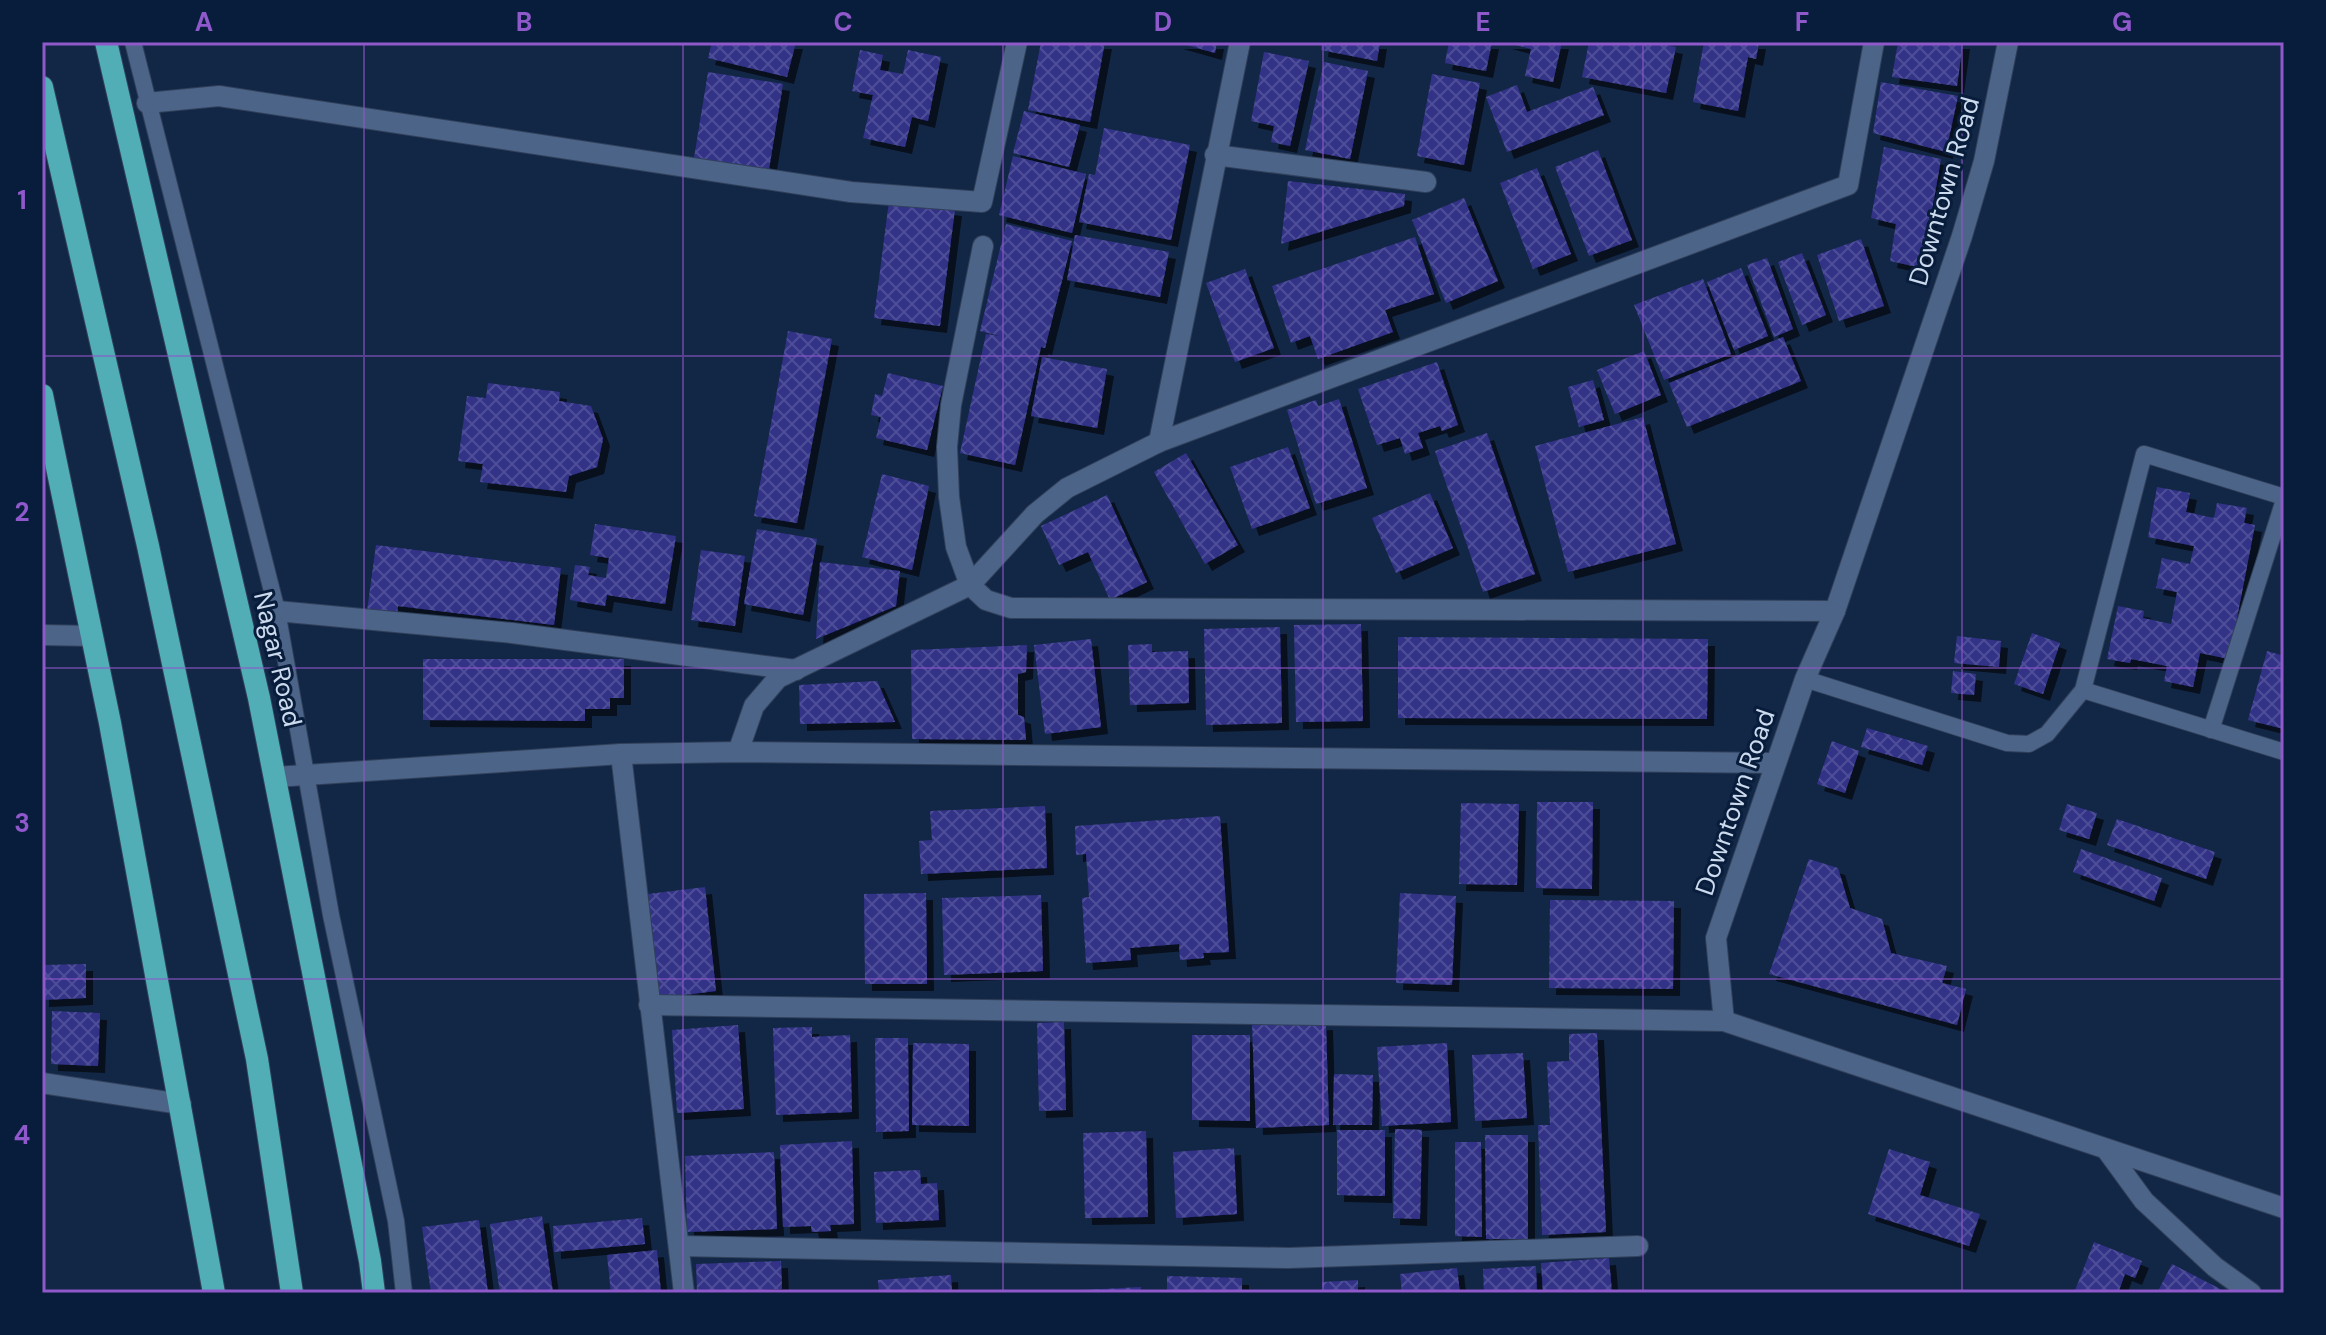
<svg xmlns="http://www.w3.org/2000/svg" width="2326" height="1335" font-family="'DM Sans',sans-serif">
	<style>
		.building { fill: url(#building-cross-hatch); filter: url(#shadow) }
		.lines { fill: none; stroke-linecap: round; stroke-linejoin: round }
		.service-casing { stroke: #31405a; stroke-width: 18 }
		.minor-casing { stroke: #31405a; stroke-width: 22 }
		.trunk-casing { stroke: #31405a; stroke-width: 24 }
		.service { stroke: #4c6488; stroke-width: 16 }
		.minor { stroke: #4c6488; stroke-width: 20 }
		.trunk { stroke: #51aeb7; stroke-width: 22 }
		.grid { fill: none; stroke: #8f58cb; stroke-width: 2; stroke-opacity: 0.55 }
		.labels { text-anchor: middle; stroke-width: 6; stroke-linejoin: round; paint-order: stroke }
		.street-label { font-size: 26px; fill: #ccdaee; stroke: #081d3b }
		.neatline { fill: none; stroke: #8f58cb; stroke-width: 3 }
		.grid-label { font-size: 26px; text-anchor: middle; font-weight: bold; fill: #8f58cb }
	</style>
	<defs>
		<pattern id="building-cross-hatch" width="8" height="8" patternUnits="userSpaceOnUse" patternTransform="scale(2)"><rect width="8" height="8" fill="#323187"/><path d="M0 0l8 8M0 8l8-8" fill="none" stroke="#4e4e98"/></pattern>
		<filter id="shadow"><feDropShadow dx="7" dy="7" stdDeviation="0" flood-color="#0009"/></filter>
	</defs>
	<rect width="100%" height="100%" fill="#122746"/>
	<g class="building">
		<path d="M712,42h84l-9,35 -79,-19z"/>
		<path d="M1041,42h64l-15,80 -62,-12z"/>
		<path d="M1176,42h41l-2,11z"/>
		<path d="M1322,42h58l-3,19 -56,-11z"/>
		<path d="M1449,42h43l-6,29 -41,-8z"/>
		<path d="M1505,42h57l-9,40 -28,-6 6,-27z"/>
		<path d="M1589,42h63l24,5 -10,46 -84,-16z"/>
		<path d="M1704,42h55l-3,17 -8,-2 -10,54 -45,-9z"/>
		<path d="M1898,42h65l-6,44 -65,-9z"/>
		<path d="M860,50l23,5 -3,15 23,4 5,-24 33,7 -13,64 -16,-4 -7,30 -42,-9 10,-43 -21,-4z"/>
		<path d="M1264,52l45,9 -19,85 -19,-4 3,-16 -23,-5z"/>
		<path d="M1324,62l44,9 -18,88 -45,-9z"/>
		<path d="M708,72l75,12 -14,85 -75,-11z"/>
		<path d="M1432,74l48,9 -16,82 -47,-9z"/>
		<path d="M1881,82l77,14 -12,56 -73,-19z"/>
		<path d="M1517,85l10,27 66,-25 11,28 -97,37 -21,-55z"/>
		<path d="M1024,111l56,14 -11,42 -56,-14z"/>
		<path d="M1104,128l86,17 -19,95 -92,-18 10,-48 6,1z"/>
		<path d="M1884,147l57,12 -19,109 -32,-7 6,-37 -25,-6z"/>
		<path d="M1598,150l34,90 -43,16 -34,-89z"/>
		<path d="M1013,156l73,18 -14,59 -73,-18z"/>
		<path d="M1537,168l34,86 -38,15 -33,-86z"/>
		<path d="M1288,181l117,13 -1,12 -123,38z"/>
		<path d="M1464,198l34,83 -52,22 -34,-83z"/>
		<path d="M889,201l66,8 -15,117 -66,-8z"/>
		<path d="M1006,224l66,17 -27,107 -4,-1 -26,118 -55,-12 26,-119 14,2 -20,-5z"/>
		<path d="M1075,235l94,17 -9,45 -93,-17z"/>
		<path d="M1415,237l19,57 -49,16 8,22 -75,27 -8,-23 -19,7 -19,-57z"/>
		<path d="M1861,239l23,67 -45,15 -22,-66z"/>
		<path d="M1802,253l24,62 -24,10 -24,-63z"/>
		<path d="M1767,258l26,71 -19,8 -27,-72z"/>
		<path d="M1741,268l27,68 -34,14 -27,-68z"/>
		<path d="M1245,269l29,79 -39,14 -29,-79z"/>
		<path d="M1703,279l28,75 -67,26 -30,-75z"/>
		<path d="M788,331l44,8 -35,184 -43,-7z"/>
		<path d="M1783,337l18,44 -114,46 -18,-44z"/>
		<path d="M1644,351l17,44 -46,19 -18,-44z"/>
		<path d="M1042,357l65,12 -10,59 -66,-12z"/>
		<path d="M1437,362l21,63 -16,6 -2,-5 -22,7 5,15 -18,6 -5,-16 -23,7 -19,-56z"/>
		<path d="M888,373l55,13 -16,64 -51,-12 5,-21 -10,-2 4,-21 7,2z"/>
		<path d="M1593,380l11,40 -25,7 -11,-40z"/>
		<path d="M488,383l72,9 -1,9 32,5 12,33 -6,28 -28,9 -3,16 -86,-10 3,-18 -25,-3 9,-65 19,2z"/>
		<path d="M1339,399l28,89 -51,16 -29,-94 29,-10 2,6z"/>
		<path d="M1643,417l33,127 -108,28 -33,-126z"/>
		<path d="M1487,433l48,141 -52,18 -48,-141z"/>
		<path d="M1288,447l22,61 -58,21 -22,-62z"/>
		<path d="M1186,453l52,92 -33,19 -51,-92z"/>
		<path d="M882,474l47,12 -17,84 -50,-13z"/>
		<path d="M2157,487l33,6 -4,19 28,6 3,-15 30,5 -3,15 11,2 -26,134 -29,-6 -7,34 -29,-6 3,-15 -36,-7 -1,4 -23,-4 11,-53 26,5 -1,7 28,6 6,-32 -21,-4 6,-30 28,6 4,-18 -46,-9z"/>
		<path d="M1430,493l23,55 -57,25 -24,-55z"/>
		<path d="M1107,495l40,87 -37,18 -22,-48 -29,13 -18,-39z"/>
		<path d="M595,524l81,12 -11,68 -58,-9 -2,11 -35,-6 5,-35 15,2 -2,8 18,3 3,-20 -19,-3z"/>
		<path d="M757,529l60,10 -14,76 -59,-11z"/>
		<path d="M376,545l185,23 -7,57 -156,-19 -1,9 -30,-4z"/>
		<path d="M701,550l44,6 -10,70 -44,-6z"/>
		<path d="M820,562l80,9 -4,35 -80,33z"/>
		<path d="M1361,624l2,97 -67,1 -2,-97z"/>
		<path d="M1280,627l2,96 -76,2 -2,-96z"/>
		<path d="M2032,633l28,10 -17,51 -29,-10z"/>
		<path d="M1957,636l44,5 -2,26 -45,-4z"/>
		<path d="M1398,637l310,2 -1,80 -309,-1z"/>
		<path d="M1091,639l10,88 -56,7 -11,-89z"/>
		<path d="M1152,644v8l36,-1 1,52 -59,2 -2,-60z"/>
		<path d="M1027,645l-1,27 -8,2v41l6,2 2,23 -114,-1 -1,-89z"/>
		<path d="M2267,651l17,5v73l-36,-9z"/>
		<path d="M423,659h201v39h-14v11h-25v12l-162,-1z"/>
		<path d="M1953,671l23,3 -2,21 -23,-2z"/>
		<path d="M877,681l18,41 -95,2 -1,-39z"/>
		<path d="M1867,728l61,18 -6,19 -61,-18z"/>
		<path d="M1832,741l27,10 -14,42 -28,-9z"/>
		<path d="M1537,802h56l-1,87 -56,-1z"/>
		<path d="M1461,803l58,1 -2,81 -58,-1z"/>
		<path d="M2067,804l30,9 -8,26 -30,-9z"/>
		<path d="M1045,806l2,62 -126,6 -2,-33 13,-1 -2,-29z"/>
		<path d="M1220,816l9,136 -26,1 1,5 -24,2 -1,-16 -49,4 1,12 -45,3 -4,-65 7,-1 -3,-43 -10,1 -1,-29z"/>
		<path d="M2117,819l98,33 -9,27 -99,-34z"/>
		<path d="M2081,849l81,29 -8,23 -81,-29z"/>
		<path d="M1809,859l29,9 12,40 32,11 9,34 56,13 -5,17 24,6 -9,36 -188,-51z"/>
		<path d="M705,887l11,104 -56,7 -12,-104z"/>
		<path d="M926,893l1,91h-62l-1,-90z"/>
		<path d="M1400,893l56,3 -4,89 -56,-2z"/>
		<path d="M1041,895l2,76 -99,4 -2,-77z"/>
		<path d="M1550,900l124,1 -1,88 -124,-1z"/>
		<path d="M86,964v34l-44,2v-35z"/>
		<path d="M52,1011l48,2 -2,53 -47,-2z"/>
		<path d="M1064,1022l2,88 -27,1 -2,-88z"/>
		<path d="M1326,1023l3,102 -73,3 -4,-103z"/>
		<path d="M738,1025l6,84 -67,4 -5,-83z"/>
		<path d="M812,1027v10l38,-2 2,77 -76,3 -3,-87z"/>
		<path d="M1597,1033l9,199 -64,3 -4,-110h12l-3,-63 22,-1v-27z"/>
		<path d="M1192,1035h58v86l-58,-1z"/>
		<path d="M875,1038h33l1,93 -33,1z"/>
		<path d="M913,1043l56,1v82l-57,-1z"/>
		<path d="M1447,1043l4,79 -69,4 -5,-79z"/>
		<path d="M1523,1053l4,65 -52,3 -3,-66z"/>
		<path d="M1334,1074l39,1 -1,50h-39z"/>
		<path d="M1395,1129l27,1 -2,89 -27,-1z"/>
		<path d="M1337,1130h48v66l-48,-1z"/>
		<path d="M1146,1131l2,86 -63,1 -2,-85z"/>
		<path d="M1485,1135h43v104h-42z"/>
		<path d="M852,1141l2,83 -24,1 1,6 -19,1 -1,-6 -28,1 -3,-82z"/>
		<path d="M1455,1142h26l1,95 -27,-1z"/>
		<path d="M1234,1148l3,66 -61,4 -3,-66z"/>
		<path d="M1889,1149l41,13 -10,33 60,19 -11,32 -101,-32z"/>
		<path d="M774,1152l3,77 -90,3 -2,-76z"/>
		<path d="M920,1170l1,14 16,-1 2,37 -63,3 -2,-51z"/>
		<path d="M542,1216l11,77h-53l-10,-69z"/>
		<path d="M642,1218l3,26 -91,8 -1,-26z"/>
		<path d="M479,1220l9,73h-57l-9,-66z"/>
		<path d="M2094,1242l48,19 -7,17 -10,-4 -7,19h-44z"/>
		<path d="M657,1250l4,43h-50l-4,-38z"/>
		<path d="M1609,1258l3,35h-69l-2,-30z"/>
		<path d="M781,1261l1,28 -85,3 -1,-28z"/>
		<path d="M2172,1264l56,29h-71z"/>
		<path d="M1536,1266l1,27h-53l-1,-24z"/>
		<path d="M1457,1268l3,25h-58l-2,-19z"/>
		<path d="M951,1275l1,18h-73l-1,-13z"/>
		<path d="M1167,1276l75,2v15h-75z"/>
		<path d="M1358,1280v13h-35l-1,-11z"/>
		<path d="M1141,1287l-1,6h-77v-2z"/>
	</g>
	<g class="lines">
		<g class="service-casing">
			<g id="service">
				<path d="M133,42l144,569 54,304 65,306 8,72"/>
				<path d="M1805,679l202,64 22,1 18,-10 36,-44 61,-236 140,43"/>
				<path d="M2083,690l201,62"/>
				<path d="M2211,730l73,-230"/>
			</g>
		</g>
		<g class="minor-casing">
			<g id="minor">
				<path d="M147,103l72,-7 632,96 131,10 35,-160"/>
				<path d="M1215,155l211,27"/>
				<path d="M983,246l-32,159 -4,42 2,50 7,50 14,38 16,15 25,8 824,3"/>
				<path d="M1159,442l81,-400"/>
				<path d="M277,611l235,22 284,37"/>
				<path d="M42,635l50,1"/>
				<path d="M738,752l16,-46 24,-28 192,-93 65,-71 32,-26 92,-46 689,-257 26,-143"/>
				<path d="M621,754l63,539"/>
				<path d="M275,777l346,-23 117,-2 1036,11"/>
				<path d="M649,1005l1075,16 560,187"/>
				<path d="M1724,1021l-8,-83 89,-259 30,-68 127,-375 22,-75 24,-119"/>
				<path d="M42,1083l139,21"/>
				<path d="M2106,1149l38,52 71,66 36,26"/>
				<path d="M679,1246l610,12 349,-12"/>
			</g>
		</g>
		<g class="trunk-casing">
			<g id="trunk">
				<path d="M106,42l153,656 111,563 4,32"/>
				<path d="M42,87l106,459 109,513 35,234"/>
				<path d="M42,395l68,328 104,570"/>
			</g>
		</g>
		<use href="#service" class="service"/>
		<use href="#minor" class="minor"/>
		<use href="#trunk" class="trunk"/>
	</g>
	<path class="grid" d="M364,42v1251M683,42v1251M1003,42v1251M1323,42v1251M1643,42v1251M1962,42v1251M42,356h2242M42,668h2242M42,979h2242"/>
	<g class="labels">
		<g class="street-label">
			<text transform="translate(1944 191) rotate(-74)" y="9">Downtown Road</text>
			<text transform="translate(278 659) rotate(77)" y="9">Nagar Road</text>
			<text transform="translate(1735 802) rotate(-71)" y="9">Downtown Road</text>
		</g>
	</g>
	<rect width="2326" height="1335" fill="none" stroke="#081d3b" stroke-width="88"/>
	<rect x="44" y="44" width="2238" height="1247" class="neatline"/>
	<g class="grid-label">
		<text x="204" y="31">A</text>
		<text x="524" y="31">B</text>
		<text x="843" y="31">C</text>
		<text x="1163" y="31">D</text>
		<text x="1483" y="31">E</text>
		<text x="1802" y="31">F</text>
		<text x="2122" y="31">G</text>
		<text x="22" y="209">1</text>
		<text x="22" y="521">2</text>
		<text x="22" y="832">3</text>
		<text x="22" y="1144">4</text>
	</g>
</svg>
